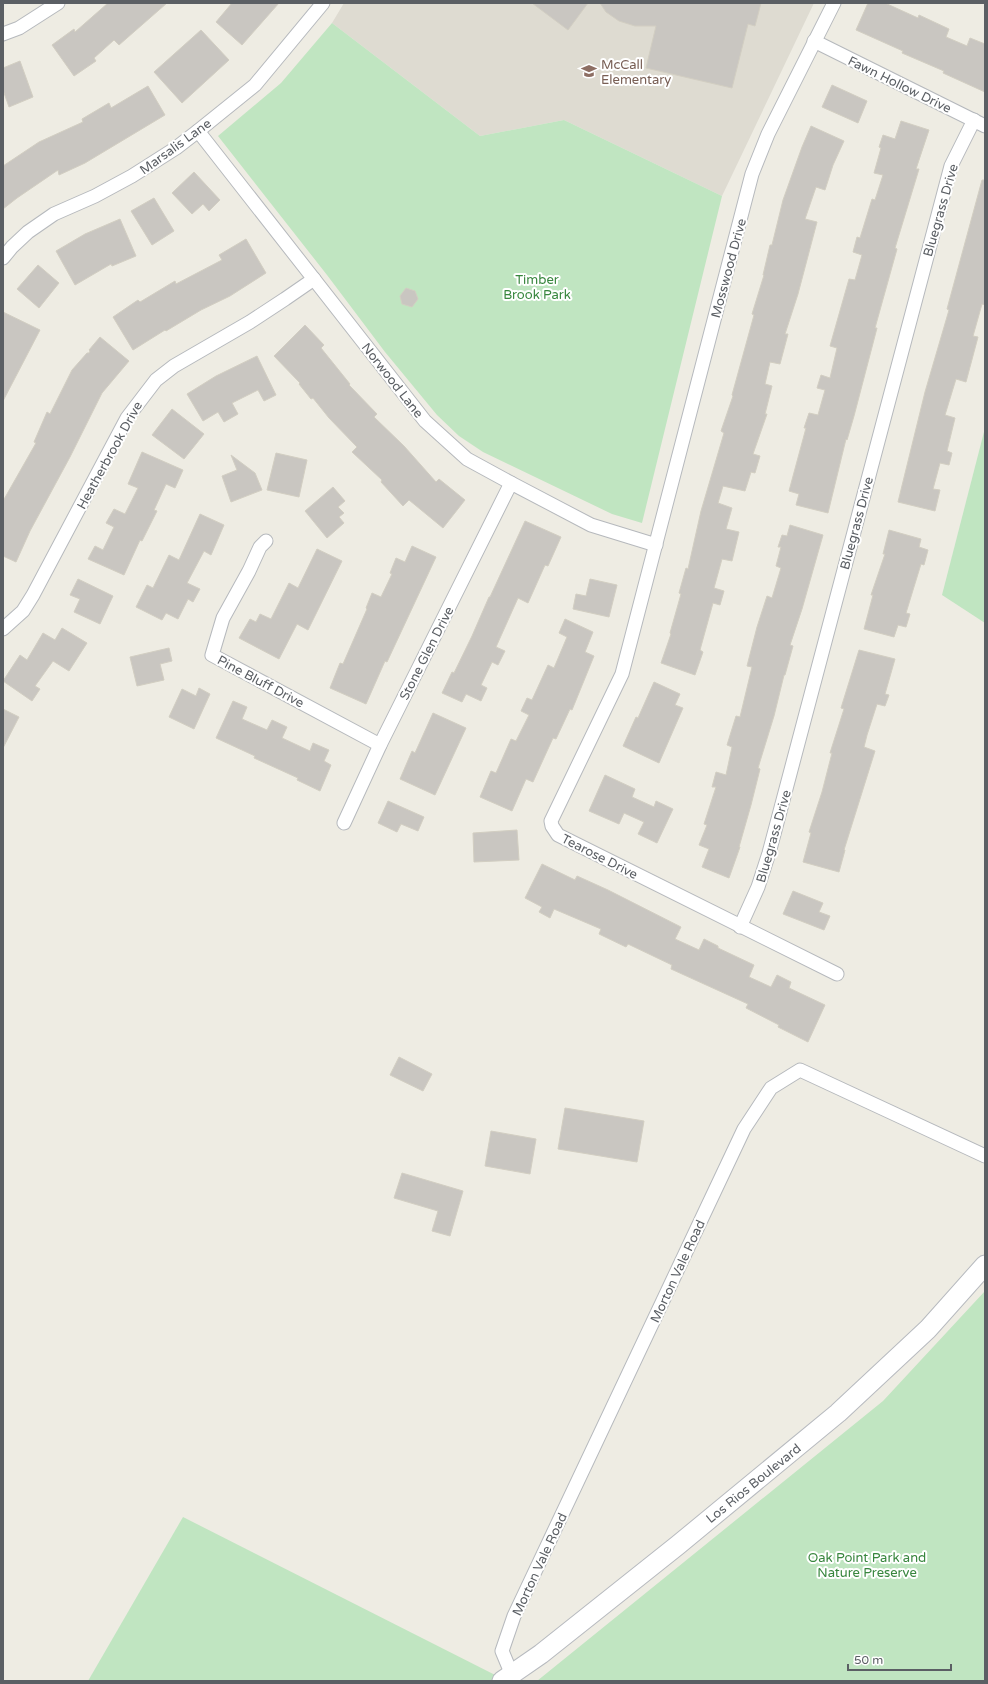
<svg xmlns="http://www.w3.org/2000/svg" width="988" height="1684" font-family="'Varela Round',sans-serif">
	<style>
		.education { fill: #dedbd1 }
		.green { fill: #c0e5c1 }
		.building { fill: #c9c6c1; stroke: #d2cec2 }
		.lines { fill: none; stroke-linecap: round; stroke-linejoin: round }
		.street-casing { stroke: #b6b9bd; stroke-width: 15 }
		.secondary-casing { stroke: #b7babf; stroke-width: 21 }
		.street { stroke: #fff; stroke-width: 13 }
		.secondary { stroke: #fff; stroke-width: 19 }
		.labels { text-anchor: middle; stroke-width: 4; stroke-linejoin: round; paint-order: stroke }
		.education-label { font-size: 13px; fill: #785e54; stroke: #fff; text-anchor: start }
		.street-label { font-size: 13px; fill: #5b5f64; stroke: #fff }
		.park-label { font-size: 13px; fill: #38863e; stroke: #fff }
	</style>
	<rect width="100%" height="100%" fill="#eeece3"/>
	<path class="education" d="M344,3h470l-92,193 -158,-76 -84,16 -148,-113z"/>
	<g class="green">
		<path d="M332,23l148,113 84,-16 158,76 -80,327 -30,-9 -129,-62 -24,-16 -22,-21 -52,-63 -58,-77 -109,-139 63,-53z"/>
		<path d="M985,428v195l-43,-28z"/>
		<path d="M985,1291v390h-448l346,-280z"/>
		<path d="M183,1517l324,164h-419z"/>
	</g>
	<g class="building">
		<path d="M108,3h59l-48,42 -5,-5 -20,18 2,3 -22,15 -22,-31 22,-16 1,3z"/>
		<path d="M232,3h47l-37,42 -26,-23z"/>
		<path d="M532,3h56l-20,27z"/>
		<path d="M600,3h161l-6,23 -7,-2 -16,64 -86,-20 10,-42h-21l-16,-5 -13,-9z"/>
		<path d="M868,3h17l33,15 1,-3 30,14 -3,8 21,9 3,-8 15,6v48l-42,-19 1,-2 -42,-18 1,-2 -47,-21z"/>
		<path d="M201,30l28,30 -47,43 -28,-31z"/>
		<path d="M20,61l13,36 -24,10 -6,-17v-22z"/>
		<path d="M832,85l35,16 -9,22 -36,-16z"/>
		<path d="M148,86l17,29 -80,48 -26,12 -1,-5 -41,28 -14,11v-43l36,-24 44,-20 -1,-3 27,-16 2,5z"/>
		<path d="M901,121l28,9 -13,39h3l-24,79 2,1 -22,79h2l-23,88 -7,24 -1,-1 -18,74 -32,-8 3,-11 -10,-3 17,-63h-2l5,-15 9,2 7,-25 -8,-2 4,-13 9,3 7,-30 -7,-2 19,-67 6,1 7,-25 -9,-3 4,-15 3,1 12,-39 3,1 8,-25 -9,-2 7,-25 -2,-1 4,-12 12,4z"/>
		<path d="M811,126l33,15 -11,24 -8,25 -9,-3 -11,32 12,3 -19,72 -13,40h3l-8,30 -10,-2 -5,22 7,2 -7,28h2l-14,40 7,2 -5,17 -4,-1 -6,19 -22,-5 -5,17 14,5 -6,21 13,3 -7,29 -10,-2 -8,29 10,3 -4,14 -7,-2 -13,47 3,2 -8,23 -34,-12 10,-29 -1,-1 11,-39 -2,-1 7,-25 2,1 13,-58 23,-78 -3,-2 12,-35 -1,-1 22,-80 -2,-1 12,-39h-1l7,-30h2l11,-45 19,-53z"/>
		<path d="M194,172l26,28 -11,11 -6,-7 -11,10 -20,-21z"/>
		<path d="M982,180h3v125l-3,-1 -9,32 5,1 -12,45 -10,-3 -11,36 10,3 -8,33 5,2 -3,12 -9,-2 -7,26 7,1 -5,21 -37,-9 27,-110 24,-82 -2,-1z"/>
		<path d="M154,198l20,33 -22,14 -21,-34z"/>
		<path d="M120,219l16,37 -24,10 -1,-2 -36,21 -19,-34 29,-17z"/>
		<path d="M246,239l20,34 -36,23 -29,14 -35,21 -1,-1 -32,20 -20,-33 25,-17 2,2 35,-21 1,3 46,-24 -3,-5z"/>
		<path d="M38,265l21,18 -20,25 -22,-19z"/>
		<path d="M406,288l9,3 3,8 -6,8 -10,-3 -2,-8z"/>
		<path d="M3,312l37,18 -37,71z"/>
		<path d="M305,325l19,20 -3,3 29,36 -1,1 28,29 -3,3 30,29 32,36 3,-3 26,21 -22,28 -34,-28 -6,6 -22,-24 1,-2 -30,-28 5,-5 -28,-29 -16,-20 -2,1 -12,-15 1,-1 -26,-27z"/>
		<path d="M100,337l29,24 -27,32 -32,64 -40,74 -14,31 -13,-6v-55l33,-58 -2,-1 13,-30 3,2 22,-44 15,-17h2l1,-2 -1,-1z"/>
		<path d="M257,356l19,39 -12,6 -6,-11 -26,13 6,11 -14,8 -6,-10 -15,9 -16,-27 29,-18z"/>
		<path d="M172,409l32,25 -20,25 -32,-24z"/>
		<path d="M142,452l41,18 -8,18 -9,-4 -12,26 3,1 -15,30 -2,-1 -16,35 -36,-16 7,-13 8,4 11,-23 -8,-4 8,-14 11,5 13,-26 -10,-4z"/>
		<path d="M276,453l31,7 -8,37 -32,-7z"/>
		<path d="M231,455l24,18 7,17 -31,12 -9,-26 15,-6z"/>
		<path d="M333,487l12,14 -7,6 6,6 -5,4 5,6 -17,15 -22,-27z"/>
		<path d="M200,514l24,11 -13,30 -7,-4 -17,32 13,6 -7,13 -5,-3 -10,20 -12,-6 -4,7 -26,-13 11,-22 6,3 16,-33 10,5z"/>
		<path d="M525,521l36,16 -13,29 -3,-1 -17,38 -10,-5 -22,49 9,4 -7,14 -6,-3 -11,23 6,3 -6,13 -15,-7 -4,8 -20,-9 10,-21 2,1 18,-37 17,-39h1z"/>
		<path d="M790,525l33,10 -21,74 -12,36 3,1 -8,29h-1l-10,41 -16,52 2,1 -9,36 -12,42h1l-11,31 -27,-11 7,-18 -10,-4 8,-20 -3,-1 12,-37h-4l4,-15 10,3 6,-28 -5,-2 9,-29 4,1 12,-50 -5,-1 10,-39 10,-31 5,2 9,-30 -5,-2 5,-19h-3l4,-12 5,1z"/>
		<path d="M889,530l32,9 -2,8 9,3 -4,15 -3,-1 -15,49 4,1 -4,13 -8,-2 -4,12 -30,-8 9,-34h-2l14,-41h-2z"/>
		<path d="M412,546l24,11 -49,105 -2,-1 -19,43 -36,-16 10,-25 3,1 24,-55 -1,-1 6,-15 9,4 11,-23 -2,-1 6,-15 9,4z"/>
		<path d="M317,549l25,12 -34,69 -11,-6 -18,35 -40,-21 11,-19 6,3 4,-8 11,5 18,-36 9,5z"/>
		<path d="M78,579l35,17 -13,28 -26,-12 6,-13 -10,-4z"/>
		<path d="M590,579l27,6 -8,32 -36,-8 3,-15 10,2z"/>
		<path d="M565,619l28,13 -8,20 9,4 -22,54 -2,-1 -14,30 -3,-1 -20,44 -7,-3 -14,32 -32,-14 11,-26 5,2 15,-34 5,2 13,-26 -8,-4 6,-13 5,2 16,-35 6,3 13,-31 -8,-4z"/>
		<path d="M62,628l25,15 -18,28 -16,-10 -18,25 5,3 -8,12 -29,-20 17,-26 7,5 16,-27 12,7z"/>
		<path d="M169,648l3,13 -12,3 4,16 -27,6 -7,-29z"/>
		<path d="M859,650l36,9 -10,35 4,1 -4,11 -8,-2 -10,31 -3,12 11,4 -31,99h1l-6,22 -36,-10 8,-29 -2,-1 13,-40 10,-39h-2l14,-44 -3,-1z"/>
		<path d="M654,682l26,12 -5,11 8,3 -24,55 -36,-17 13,-29 2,1z"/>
		<path d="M199,688l11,6 -16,35 -25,-12 13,-28 14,7z"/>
		<path d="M233,701l14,6 -5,12 25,11 5,-10 15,7 -5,11 28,13 3,-8 16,7 -5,11 7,4 -11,26 -23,-11 1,-2 -44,-20 1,-2 -39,-18z"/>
		<path d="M3,709l16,8 -16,31z"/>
		<path d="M433,713l33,15 -31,67 -35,-16 12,-28 3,2z"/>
		<path d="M605,775l30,14 -3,8 22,10 2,-6 17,8 -16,34 -19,-9 6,-12 -20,-9 -5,11 -30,-13z"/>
		<path d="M388,801l36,16 -6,14 -17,-7 -4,8 -19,-9z"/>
		<path d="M517,830l2,30 -45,2 -1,-29z"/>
		<path d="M542,864l33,16 2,-4 31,14 73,37 -6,12 24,11 5,-11 14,7v2l36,17 -5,12 22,10 6,-12 14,7 -2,6 36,17 -17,37 -30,-15 1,-2 -33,-17 2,-4 -77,-35 1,-4 -44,-21 -2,3 -27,-13 2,-5 -47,-20 -4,9 -11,-6 3,-5 -17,-9z"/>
		<path d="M793,891l30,12 -4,9 11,4 -6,14 -41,-16z"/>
		<path d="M399,1057l33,17 -9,17 -33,-16z"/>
		<path d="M565,1108l79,13 -7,41 -79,-13z"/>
		<path d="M491,1131l45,8 -6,35 -45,-8z"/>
		<path d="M402,1173l61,18 -13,45 -18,-5 6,-20 -44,-13z"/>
	</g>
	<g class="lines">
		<g class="street-casing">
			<g id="street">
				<path d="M834,3l-66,131 -16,40 -130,500 -71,147 1,5 6,9 279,139"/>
				<path d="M3,34l16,-6 39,-25"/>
				<path d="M814,41l171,85"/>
				<path d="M198,131l227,290 42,38 44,24 80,42 65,20"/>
				<path d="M3,258l9,-11 16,-15 26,-18 41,-18 37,-20 44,-28 22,-17 57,-46 68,-82"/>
				<path d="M266,541l-6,6 -11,24 -26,47 -11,37 168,90"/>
				<path d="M3,629l20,-18 10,-16 94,-177 29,-38 18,-14 76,-44 35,-23 29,-20"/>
				<path d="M344,823l36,-78 131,-262"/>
				<path d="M740,927l18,-40 11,-34 182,-687 23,-46"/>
				<path d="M512,1675l-10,-24 12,-35 230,-487 27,-41 29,-18 185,86"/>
			</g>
		</g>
		<g class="secondary-casing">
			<path id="secondary" d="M502,1681l39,-27 137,-109 160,-132 90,-84 57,-64"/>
		</g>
		<use href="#street" class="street"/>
		<use href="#secondary" class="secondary"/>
	</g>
	<defs>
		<g id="school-bare" transform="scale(1.2)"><path d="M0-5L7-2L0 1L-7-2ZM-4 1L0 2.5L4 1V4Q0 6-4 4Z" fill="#8d6e63" stroke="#fff" stroke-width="2.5" paint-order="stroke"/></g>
	</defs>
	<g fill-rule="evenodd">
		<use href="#school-bare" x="589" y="71"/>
	</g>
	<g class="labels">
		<g class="education-label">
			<text x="601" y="69">McCall<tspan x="601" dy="15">Elementary</tspan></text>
		</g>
		<g class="street-label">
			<text transform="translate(900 84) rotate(26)" y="5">Fawn Hollow Drive</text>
			<text transform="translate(175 146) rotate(-36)" y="5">Marsalis Lane</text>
			<text transform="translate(940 210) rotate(-74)" y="5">Bluegrass Drive</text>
			<text transform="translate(728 268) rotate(-75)" y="5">Mosswood Drive</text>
			<text transform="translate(393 380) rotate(52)" y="5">Norwood Lane</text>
			<text transform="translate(109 455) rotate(-61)" y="5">Heatherbrook Drive</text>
			<text transform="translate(856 523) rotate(-75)" y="5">Bluegrass Drive</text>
			<text transform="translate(426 653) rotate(-63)" y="5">Stone Glen Drive</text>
			<text transform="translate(261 681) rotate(28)" y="5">Pine Bluff Drive</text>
			<text transform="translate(773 836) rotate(-74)" y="5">Bluegrass Drive</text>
			<text transform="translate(600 856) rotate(27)" y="5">Tearose Drive</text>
			<text transform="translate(677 1271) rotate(-65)" y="5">Morton Vale Road</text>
			<text transform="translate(753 1483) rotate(-39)" y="5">Los Rios Boulevard</text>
			<text transform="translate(539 1564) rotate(-65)" y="5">Morton Vale Road</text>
		</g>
		<g class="park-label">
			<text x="537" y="284">Timber<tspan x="537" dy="15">Brook Park</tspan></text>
			<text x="867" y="1562">Oak Point Park and<tspan x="867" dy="15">Nature Preserve</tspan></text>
		</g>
	</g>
	<rect width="988" height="1684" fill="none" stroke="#5b5f64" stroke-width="8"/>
	<path d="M848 1664v6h103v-6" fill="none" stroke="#5b5f64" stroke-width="2"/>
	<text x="854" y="1664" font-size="12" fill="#5b5f64" stroke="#ffffff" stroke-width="3" paint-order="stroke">50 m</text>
</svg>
